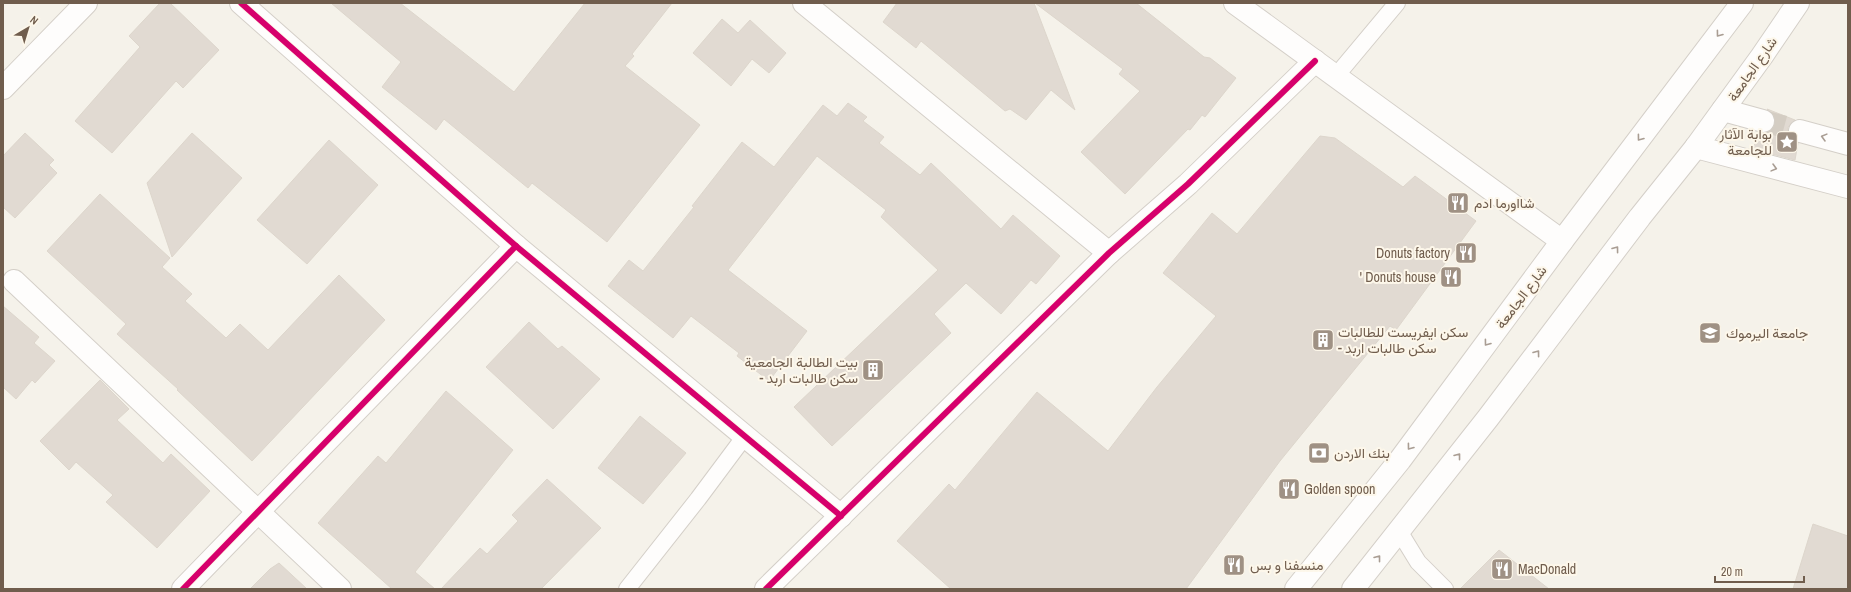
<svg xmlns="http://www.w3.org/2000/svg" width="1851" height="592" font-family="'Archivo Narrow',Vazirmatn,sans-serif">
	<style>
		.building { fill: #e1dad2; stroke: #ddd6cc }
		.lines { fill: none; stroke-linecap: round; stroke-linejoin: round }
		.minor-tunnel { stroke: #d4cdc3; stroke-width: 22; stroke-dasharray: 22 11; stroke-linecap: butt }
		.service-casing { stroke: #d4cfc8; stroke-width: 18 }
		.minor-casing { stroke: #d4cfc8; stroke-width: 24 }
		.secondary-casing { stroke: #d4cfc8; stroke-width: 24 }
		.service { stroke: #fefdfc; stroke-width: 16 }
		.minor { stroke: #fefdfc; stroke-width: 22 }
		.secondary { stroke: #fefdfc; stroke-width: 22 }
		.cycleway-casing { stroke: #fdf7ea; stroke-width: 8 }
		.cycleway { stroke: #d6006c; stroke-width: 6 }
		.oneway { stroke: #a99d93 }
		.labels { text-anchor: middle; stroke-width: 4; stroke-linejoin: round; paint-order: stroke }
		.street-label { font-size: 14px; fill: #705d4d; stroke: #fdf7ea }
		.poi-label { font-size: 14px; fill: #705d4d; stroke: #fdf7ea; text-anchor: start }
	</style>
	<rect width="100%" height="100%" fill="#f5f2ea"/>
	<g class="building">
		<path d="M160,3h10l49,47 -36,38 -7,-7 -64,72 -37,-32 65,-74 -11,-11z"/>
		<path d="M331,3h69l114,89 71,-89h87l-40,51 2,2 -9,10 75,59 -93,117 -75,-59 -4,5 -84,-69 -8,11 -54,-43 19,-25z"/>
		<path d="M897,3h137l41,107 -24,-20 -25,30 -16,-11 -5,2 -84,-70 -5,7 -33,-26z"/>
		<path d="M1035,3h101l68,54 6,1 26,20 -31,39 -3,-2 -12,15 -2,-1 -63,65 -44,-42 59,-61 -21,-17 4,-5z"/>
		<path d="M722,19l16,14 12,-13 36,33 -17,20 -17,-14 -21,27 -38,-33z"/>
		<path d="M848,103l19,14 -4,4 21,16 -5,6 41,32 11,-12 70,66 12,-14 47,41 -24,28 -5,-4 -30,34 -35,-31 -32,31 17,19 -119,113 -38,-39 144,-137 -57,-53 5,-7 -69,-54 -89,114 79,61 -38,50 -32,-25 2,-3 -48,-37 -18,22 -65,-52 21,-26 14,11 51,-64 -2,-1 50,-64 32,25 49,-62 14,11z"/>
		<path d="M1767,109l28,11 -7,7v7l3,6 7,3 -3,17 -42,-11 6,-16h8l5,-3 3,-5v-8z"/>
		<path d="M25,133l29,27 -5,5 8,8 -42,45 -12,-11v-51z"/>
		<path d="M192,133l50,45 -70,79 -25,-74z"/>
		<path d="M1320,136l15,2 68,49 12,-11 61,45 -80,109 -6,-4 -110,135 -94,128h-235l-54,-48 52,-57 6,6 82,-98 71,59 49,-64 59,-71 -53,-43 49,-60 25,21z"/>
		<path d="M329,140l49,45 -71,79 -50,-44z"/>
		<path d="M100,194l70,64 -8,9 30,27 -7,7 41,37 14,-14 28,26 71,-75 46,45 -133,141 -75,-71 1,-1 -61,-55 9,-10 -79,-73z"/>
		<path d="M3,306l36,31 -5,6 21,18 -20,22 -3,-3 -16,19 -13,-12z"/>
		<path d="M529,322l29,27 4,-3 38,33 -47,50 -67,-62z"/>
		<path d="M100,380l29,29 -12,11 46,43 8,-9 39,37 -53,57 -51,-46 7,-7 -37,-33 -7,8 -29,-29z"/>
		<path d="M446,391l67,59 -98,122 20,17h-43l-74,-66 60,-67 8,7z"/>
		<path d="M640,416l46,37 -43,51 -45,-36z"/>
		<path d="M547,479l54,49 -60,61h-100l39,-41 7,6 31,-33 -6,-6z"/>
		<path d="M1813,524l35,12v53h-55z"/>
		<path d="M1499,550l50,39h-89z"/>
		<path d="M279,563l28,26h-57l20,-20z"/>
	</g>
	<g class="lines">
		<path class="minor-tunnel" d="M1763,121l37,10"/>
		<g class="service-casing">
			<g id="service">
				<path d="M1336,76l61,-73"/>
				<path d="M1399,531l19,31 27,27"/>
				<path d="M627,589l71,-90 47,-63"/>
			</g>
		</g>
		<g class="minor-casing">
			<g id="minor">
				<path d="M241,3l275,243 325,270"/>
				<path d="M804,3l305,250"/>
				<path d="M1235,3l327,238"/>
				<path d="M3,88l83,-85"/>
				<path d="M1723,110l40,11"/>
				<path d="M1800,131l48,13"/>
				<path d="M1696,147l152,40"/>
				<path d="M14,281l326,308"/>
				<path d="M183,589l333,-343"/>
				<path d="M766,589l343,-336 79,-69 127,-123"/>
			</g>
		</g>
		<g class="secondary-casing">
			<g id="secondary">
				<path d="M1296,589l104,-129 162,-219 180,-238"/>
				<path d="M1353,589l135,-171 152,-201 56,-70 66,-91 36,-53"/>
			</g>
		</g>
		<use href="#service" class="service"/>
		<use href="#minor" class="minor"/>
		<use href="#secondary" class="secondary"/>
		<g class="cycleway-casing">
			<g id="cycleway">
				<path d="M241,3l275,243 325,270"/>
				<path d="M183,589l333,-343"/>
				<path d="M766,589l343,-336 79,-69 127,-123"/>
			</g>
		</g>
		<use href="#cycleway" class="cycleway"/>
	</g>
	<defs><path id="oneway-chevron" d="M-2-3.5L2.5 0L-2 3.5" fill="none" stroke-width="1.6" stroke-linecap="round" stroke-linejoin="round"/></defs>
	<g class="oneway">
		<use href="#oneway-chevron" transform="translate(1719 34) rotate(127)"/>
		<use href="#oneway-chevron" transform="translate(1824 137) rotate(-165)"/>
		<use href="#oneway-chevron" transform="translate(1640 138) rotate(127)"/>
		<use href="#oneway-chevron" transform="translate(1774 168) rotate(15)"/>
		<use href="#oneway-chevron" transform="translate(1616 249) rotate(-53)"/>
		<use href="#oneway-chevron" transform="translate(1487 343) rotate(127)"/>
		<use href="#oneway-chevron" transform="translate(1537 353) rotate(-53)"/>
		<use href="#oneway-chevron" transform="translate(1410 447) rotate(127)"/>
		<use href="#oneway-chevron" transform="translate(1458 456) rotate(-52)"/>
		<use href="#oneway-chevron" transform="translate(1378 558) rotate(-52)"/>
	</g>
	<defs>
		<g id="sight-square" transform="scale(1.15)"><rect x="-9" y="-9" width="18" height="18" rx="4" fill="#9f9184" stroke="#fdf7ea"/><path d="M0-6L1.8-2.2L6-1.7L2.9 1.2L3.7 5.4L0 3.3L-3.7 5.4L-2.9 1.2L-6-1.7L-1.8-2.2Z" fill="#fff"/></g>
		<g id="restaurant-square" transform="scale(1.15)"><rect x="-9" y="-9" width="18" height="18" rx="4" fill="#9f9184" stroke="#fdf7ea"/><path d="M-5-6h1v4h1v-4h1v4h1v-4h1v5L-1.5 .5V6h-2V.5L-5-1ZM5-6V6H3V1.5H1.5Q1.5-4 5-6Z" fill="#fff"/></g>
		<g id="university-square" transform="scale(1.15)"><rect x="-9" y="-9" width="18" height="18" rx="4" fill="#9f9184" stroke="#fdf7ea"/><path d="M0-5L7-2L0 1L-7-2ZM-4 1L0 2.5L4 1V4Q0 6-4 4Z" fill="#fff"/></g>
		<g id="building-square" transform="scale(1.15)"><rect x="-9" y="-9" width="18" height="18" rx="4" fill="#9f9184" stroke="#fdf7ea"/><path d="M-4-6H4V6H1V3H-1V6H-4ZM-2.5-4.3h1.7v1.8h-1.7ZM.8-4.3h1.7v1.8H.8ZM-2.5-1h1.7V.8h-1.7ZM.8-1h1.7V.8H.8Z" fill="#fff"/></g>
		<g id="bank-square" transform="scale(1.15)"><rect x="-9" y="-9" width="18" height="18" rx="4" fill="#9f9184" stroke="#fdf7ea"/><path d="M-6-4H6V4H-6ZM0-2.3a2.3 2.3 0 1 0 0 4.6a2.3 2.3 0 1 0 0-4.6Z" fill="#fff"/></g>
	</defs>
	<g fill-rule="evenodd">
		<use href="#sight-square" x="1787" y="142"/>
		<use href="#restaurant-square" x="1458" y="203"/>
		<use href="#restaurant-square" x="1466" y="253"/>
		<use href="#restaurant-square" x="1451" y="277"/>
		<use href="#university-square" x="1710" y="333"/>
		<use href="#building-square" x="1323" y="340"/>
		<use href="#building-square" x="873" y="370"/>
		<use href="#bank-square" x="1319" y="453"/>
		<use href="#restaurant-square" x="1289" y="489"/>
		<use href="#restaurant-square" x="1234" y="565"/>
		<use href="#restaurant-square" x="1502" y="569"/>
	</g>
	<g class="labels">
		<g class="street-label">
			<text transform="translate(1752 69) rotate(-55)" y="5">شارع الجامعة</text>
			<text transform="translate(1521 297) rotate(-53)" y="5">شارع الجامعة</text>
		</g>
		<g class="poi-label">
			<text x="1772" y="139" text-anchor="end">بوابة الآثار<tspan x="1772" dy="16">للجامعة</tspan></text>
			<text x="1474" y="208">شااورما ادم</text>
			<text x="1450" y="258" text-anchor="end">Donuts factory</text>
			<text x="1436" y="282" text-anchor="end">' Donuts house</text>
			<text x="1338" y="337">سكن ايفريست للطالبات<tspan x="1338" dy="16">- سكن طالبات اربد</tspan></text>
			<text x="1726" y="338">جامعة اليرموك</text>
			<text x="858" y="367" text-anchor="end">بيت الطالبة الجامعية<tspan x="858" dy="16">- سكن طالبات اربد</tspan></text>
			<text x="1334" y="458">بنك الاردن</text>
			<text x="1304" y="494">Golden spoon</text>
			<text x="1250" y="570">منسفنا و بس</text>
			<text x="1518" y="574">MacDonald</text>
		</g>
	</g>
	<rect width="1851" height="592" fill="none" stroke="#705d4d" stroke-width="8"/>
	<g transform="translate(28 28) rotate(38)" stroke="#fdf7ea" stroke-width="3" paint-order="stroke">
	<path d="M0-3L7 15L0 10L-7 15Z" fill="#705d4d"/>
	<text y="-6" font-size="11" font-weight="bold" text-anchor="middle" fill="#705d4d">N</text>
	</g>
	<path d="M1715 576v6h89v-6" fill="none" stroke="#705d4d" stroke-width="2"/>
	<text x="1721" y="576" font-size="12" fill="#705d4d" stroke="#fdf7ea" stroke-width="3" paint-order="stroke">20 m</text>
</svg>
